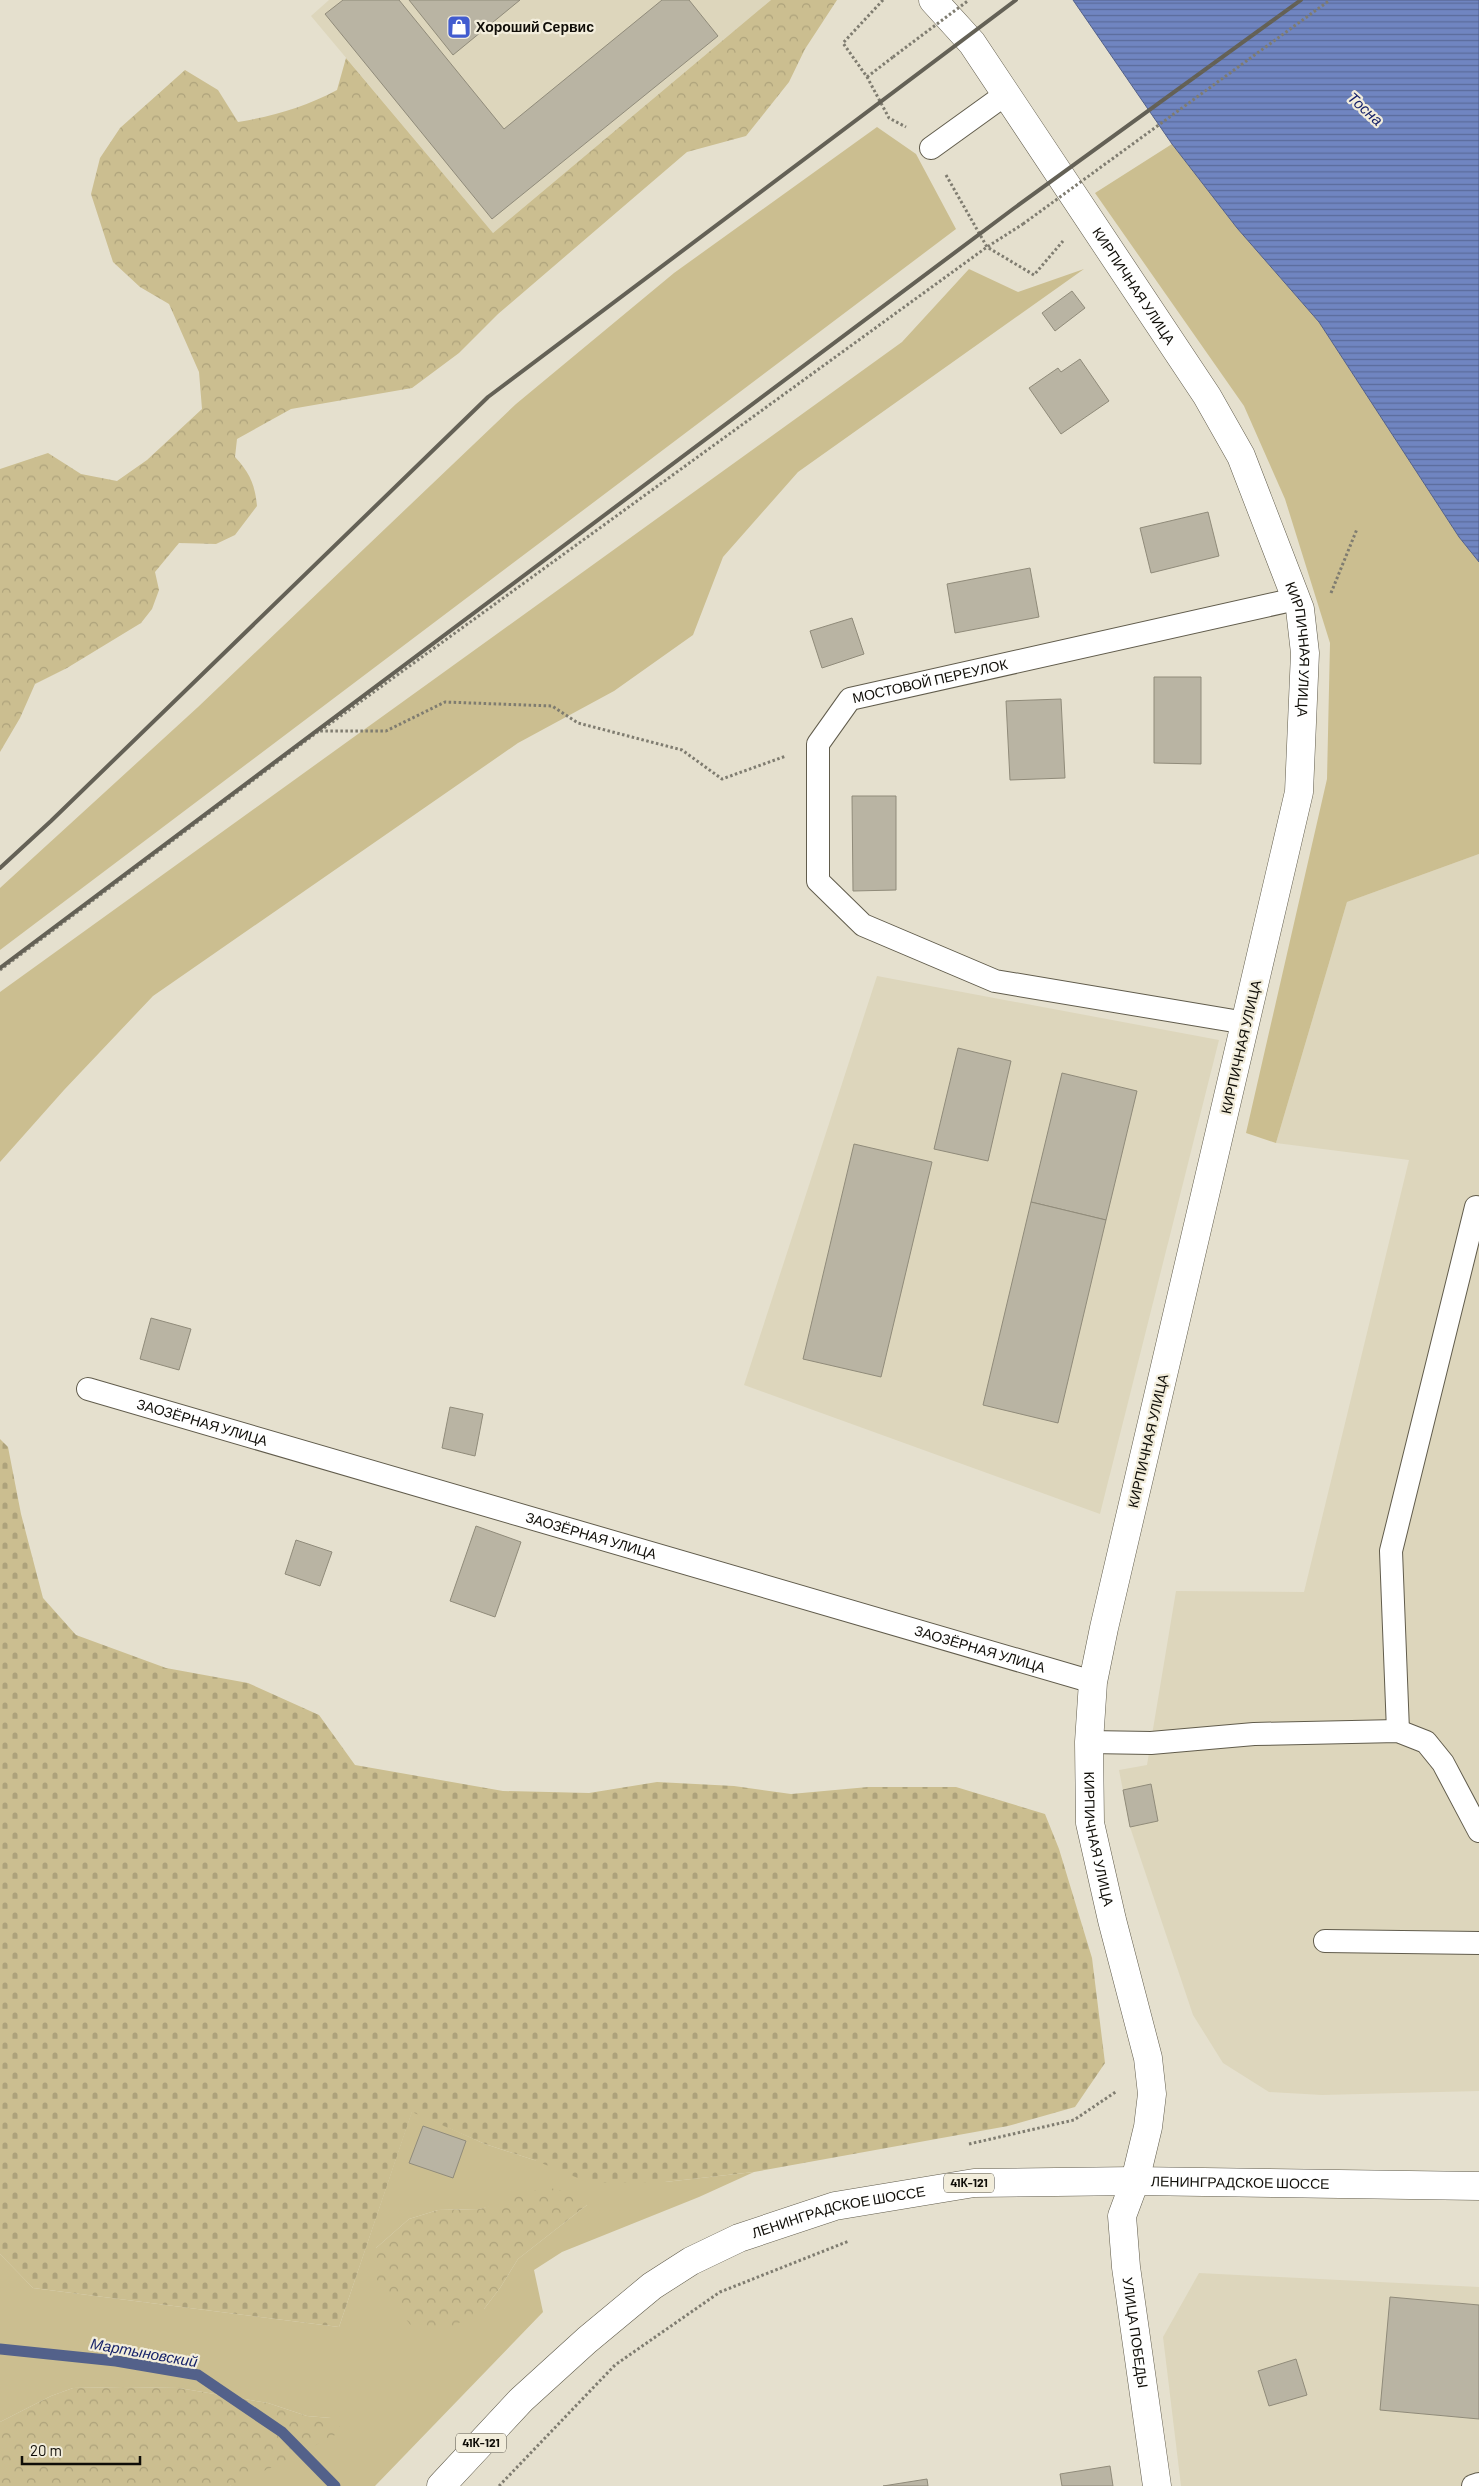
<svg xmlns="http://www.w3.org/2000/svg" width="1479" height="2486" font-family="Barlow,sans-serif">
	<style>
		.built { fill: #ddd6bc }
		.green { fill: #cbbe90; fill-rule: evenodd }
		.forest { fill: url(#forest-crowns) }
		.cemetery { fill: url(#cemetery-stones) }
		.water { fill: url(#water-rules); stroke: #53618a }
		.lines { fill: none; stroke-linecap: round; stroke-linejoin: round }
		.stream { stroke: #53618a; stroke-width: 11 }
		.building { fill: #b9b4a3; stroke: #908b7a }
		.lane-casing { stroke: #615c4c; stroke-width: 24 }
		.street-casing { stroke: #615c4c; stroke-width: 29 }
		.primary-casing { stroke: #615c4c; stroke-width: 29 }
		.path { stroke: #7f7c70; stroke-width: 3; stroke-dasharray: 2.5 2.5; stroke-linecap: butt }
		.lane { stroke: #fff; stroke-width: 22 }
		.street { stroke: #fff; stroke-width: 28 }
		.primary { stroke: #fff; stroke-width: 28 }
		.rail { stroke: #646156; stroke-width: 4 }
		.path-bridge { stroke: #7f7c70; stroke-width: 3; stroke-dasharray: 2.5 2.5; stroke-linecap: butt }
		.labels { text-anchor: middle; stroke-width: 4.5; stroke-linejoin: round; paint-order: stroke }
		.shield { fill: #f2eddb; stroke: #545147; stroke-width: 1 }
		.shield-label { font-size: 12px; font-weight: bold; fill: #100e08 }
		.poi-label { font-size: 14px; font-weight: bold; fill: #100e08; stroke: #f2eddb; text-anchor: start }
		.street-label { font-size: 14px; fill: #100e08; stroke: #f2eddb }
		.water-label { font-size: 15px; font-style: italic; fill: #162269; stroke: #f2eddb }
	</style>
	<defs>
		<pattern id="forest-crowns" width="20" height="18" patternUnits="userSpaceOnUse" patternTransform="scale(1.25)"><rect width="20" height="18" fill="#cbbe90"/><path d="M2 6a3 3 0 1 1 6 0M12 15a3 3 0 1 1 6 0" fill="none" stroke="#ada27b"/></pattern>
		<pattern id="cemetery-stones" width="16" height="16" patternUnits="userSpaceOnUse" patternTransform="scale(1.25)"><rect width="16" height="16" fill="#cbbe90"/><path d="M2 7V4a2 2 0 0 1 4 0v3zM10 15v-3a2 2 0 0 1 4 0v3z" fill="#ada27b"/></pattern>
		<pattern id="water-rules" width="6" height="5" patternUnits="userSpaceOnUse" patternTransform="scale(1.25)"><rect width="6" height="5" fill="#7085c1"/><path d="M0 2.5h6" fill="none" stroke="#5b6b9b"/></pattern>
	</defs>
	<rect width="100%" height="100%" fill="#e5e0ce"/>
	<g class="built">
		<path d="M329,0h442l-278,233 -182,-217z"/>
		<path d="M1479,854v1237l-157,4 -53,-3 -46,-29 -30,-48 -63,-188 -11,-57 28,-5 29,-174 128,1 105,-432 -133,-17 71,-241z"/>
		<path d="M877,976l342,64 -119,474 -356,-129z"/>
		<path d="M1199,2273l280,14v199h-298l-18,-149z"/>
	</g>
	<g class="green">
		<path d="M877,127l39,27 40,75 -956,721v-62l198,-181 318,-303 158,-131z"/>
		<path d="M1172,144l65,84 82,94 140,215 20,25v292l-132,48 -71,241 -30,-10 81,-354 3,-136 -45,-144 -41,-93 -149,-213z"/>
		<path d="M969,269l49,23 66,-23 -286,203 -75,85 -30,78 -79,56 -96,52 -365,253 -89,94 -64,72v-170l902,-650z"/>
		<path d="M412,2111l73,33 49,16 131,22 89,-10 -55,25 -137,55 -28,18 9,42 -168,174h-145l101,-68 -24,-2 -39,-13 -89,-15 -56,-1 -50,1 -22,8 -51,26v-168l33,34 306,39zM506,2202l81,3 -69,54 -18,29 -16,21 -108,-61 33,-29 29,-9 42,-1z"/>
	</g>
	<g class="forest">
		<path d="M771,0h66l-32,49 -16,33 -43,54 -59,16 -189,162 -39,39 -47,35 -121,21 -54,30 -2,18c15,16 20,28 22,49l-22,29 -19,9 -37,-1 -24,29 4,18 -7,19 -11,14 -74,45 -32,16 -15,34 -20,34v-283l48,-16 33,21 36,7 30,-21 55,-51 -3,-37 -30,-68 -29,-17 -27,-25 -22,-68 9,-36 20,-30 65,-58 33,20 20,32c36,-6 67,-15 99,-32l9,-32 147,175z"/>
		<path d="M545,2187l24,5 18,13 -69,54 -18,29 -16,21 -36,20 -35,-1 -36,-44 -1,-36 33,-29 29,-9 42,-1z"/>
		<path d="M123,2387l56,1 89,15 39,13 24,2 9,9 -5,8 -60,31 -45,20h-230v-64l51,-26 22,-8z"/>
	</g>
	<path class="cemetery" d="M0,1439l8,8 13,67 22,84 33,37 90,33 82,15 71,32 36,50 148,26 86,2 68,-11 77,4 57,8 77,-7h88l89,27 14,35 33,109 13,105 -30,44 -67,19 -254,46 -89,10 -75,1 -56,-23 -49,-16 -73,-32 -73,215 -306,-39 -33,-34z"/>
	<path class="water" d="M1073,0h406v562l-20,-25 -140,-215 -82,-94 -65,-84z"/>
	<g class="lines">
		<path class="stream" d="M0,2349l116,12 82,14 84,57 53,54"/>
	</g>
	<g class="building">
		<path d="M343,0h56l105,129 158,-129h27l29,36 -226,183 -167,-205z"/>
		<path d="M409,0h111l-67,55z"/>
		<path d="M1072,291l13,17 -30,23 -13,-18z"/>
		<path d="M1080,359l29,42 -48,33 -32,-46 29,-20 3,4z"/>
		<path d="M1208,512l11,44 -68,17 -11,-45z"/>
		<path d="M1030,568l9,49 -84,16 -8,-49z"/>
		<path d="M852,618l12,36 -42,14 -12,-37z"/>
		<path d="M1154,677h47v87l-47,-1z"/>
		<path d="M1061,699l4,79 -55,2 -4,-79z"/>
		<path d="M852,796h44v94l-43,1z"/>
		<path d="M958,1048l53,13 -23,100 -54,-12z"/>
		<path d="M1062,1073l75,18 -31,129 -75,-18z"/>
		<path d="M854,1144l78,18 -51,215 -78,-18z"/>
		<path d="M1031,1202l75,18 -48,203 -75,-18z"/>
		<path d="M151,1318l40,11 -12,41 -39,-11z"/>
		<path d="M450,1407l33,7 -8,42 -33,-8z"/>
		<path d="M476,1526l45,16 -26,75 -45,-16z"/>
		<path d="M296,1540l36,12 -12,34 -35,-12z"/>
		<path d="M1151,1784l7,37 -28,6 -7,-37z"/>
		<path d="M423,2126l43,15 -13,37 -44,-15z"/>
		<path d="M1390,2297l89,8v114l-99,-9z"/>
		<path d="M1296,2359l11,36 -38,11 -11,-35z"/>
		<path d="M1110,2466l3,20h-51l-2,-12z"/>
		<path d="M927,2479l1,7h-45z"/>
	</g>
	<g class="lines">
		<g class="lane-casing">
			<g id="lane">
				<path d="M931,148l75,-54"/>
				<path id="s1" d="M1246,1023l-251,-42 -132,-56 -45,-44v-137l32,-45 446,-100"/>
				<path id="s2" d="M88,1389l1005,293"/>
				<path d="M1398,1731l-7,-180 85,-344"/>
				<path d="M1089,1742l62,1 103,-9 144,-3 28,11 17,21 36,68"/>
				<path d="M1325,1941l154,2"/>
				<path d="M1473,2486l6,-2"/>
			</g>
		</g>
		<g class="street-casing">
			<g id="street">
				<path id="s3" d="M933,0l39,43 235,353 34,60 59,153 5,44 -6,139 -195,836 -11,54 -4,60 1,81 22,97 36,138 4,36 -4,33 -13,54 -13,35 4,51 31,219"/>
			</g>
		</g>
		<g class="primary-casing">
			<g id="primary">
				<path id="s4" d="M441,2486l80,-86 66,-60 65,-54 39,-25 48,-23 96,-32 139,-23 161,-2 344,5"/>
			</g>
		</g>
		<g class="path">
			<path d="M883,0l-40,43 24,34 22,41 17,9"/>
			<path d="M867,77l26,-20"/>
			<path d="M946,175l41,72 47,28 29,-34"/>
			<path d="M1331,593l26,-64"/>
			<path d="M320,731l667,-484 36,-23"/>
			<path d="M0,970l319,-239h67l59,-29 107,4 26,17 104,27 40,29 64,-23"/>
			<path d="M969,2144l105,-24 43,-29"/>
			<path d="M499,2486l116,-121 105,-73 129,-51"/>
		</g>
		<use href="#lane" class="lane"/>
		<use href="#street" class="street"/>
		<use href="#primary" class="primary"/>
		<g class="rail">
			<path d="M0,868l51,-47 437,-424 528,-397"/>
			<path d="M0,968l1013,-759 288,-209"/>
		</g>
		<g class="path-bridge">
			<path d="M893,57l76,-57"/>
			<path d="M1023,224l307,-224"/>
		</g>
	</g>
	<defs>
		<g id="shop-square" transform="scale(1.25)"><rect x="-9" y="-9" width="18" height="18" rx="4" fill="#425ccf" stroke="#f2eddb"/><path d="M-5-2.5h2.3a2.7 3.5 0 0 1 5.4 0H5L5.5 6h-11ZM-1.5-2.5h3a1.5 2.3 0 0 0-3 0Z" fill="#fff"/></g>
	</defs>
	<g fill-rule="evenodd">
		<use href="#shop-square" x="459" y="27"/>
	</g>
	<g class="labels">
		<g class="shield">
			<rect x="944" y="2173.5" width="50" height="19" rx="4"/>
			<rect x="456" y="2433.5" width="50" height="19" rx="4"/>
		</g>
		<g class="shield-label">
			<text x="969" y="2187">41К-121</text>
			<text x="481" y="2447">41К-121</text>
		</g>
		<g class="poi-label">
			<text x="476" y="32">Хороший Сервис</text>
		</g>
		<g class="street-label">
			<text dy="5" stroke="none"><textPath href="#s3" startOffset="350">КИРПИЧНАЯ УЛИЦА</textPath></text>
			<text dy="5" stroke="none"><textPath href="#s3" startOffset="755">КИРПИЧНАЯ УЛИЦА</textPath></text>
			<text dy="5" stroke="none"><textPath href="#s1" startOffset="735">МОСТОВОЙ ПЕРЕУЛОК</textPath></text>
			<text transform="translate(1241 1047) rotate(-77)" y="5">КИРПИЧНАЯ УЛИЦА</text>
			<text dy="5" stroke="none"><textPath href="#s2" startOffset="119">ЗАОЗЁРНАЯ УЛИЦА</textPath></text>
			<text transform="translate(1148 1441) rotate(-77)" y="5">КИРПИЧНАЯ УЛИЦА</text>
			<text dy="5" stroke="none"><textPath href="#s2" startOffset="524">ЗАОЗЁРНАЯ УЛИЦА</textPath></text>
			<text dy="5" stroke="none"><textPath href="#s2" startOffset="929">ЗАОЗЁРНАЯ УЛИЦА</textPath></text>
			<text dy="5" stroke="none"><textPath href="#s3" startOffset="1970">КИРПИЧНАЯ УЛИЦА</textPath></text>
			<text dy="5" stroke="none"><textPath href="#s4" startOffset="899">ЛЕНИНГРАДСКОЕ ШОССЕ</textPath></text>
			<text dy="5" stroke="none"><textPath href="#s4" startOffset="494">ЛЕНИНГРАДСКОЕ ШОССЕ</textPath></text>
			<text dy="5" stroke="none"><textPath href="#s3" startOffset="2475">УЛИЦА ПОБЕДЫ</textPath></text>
		</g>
		<g class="water-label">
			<text transform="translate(1365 109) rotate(42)" y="5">Тосна</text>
			<text transform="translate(144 2353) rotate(10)" y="5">Мартыновский</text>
		</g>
	</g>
	<path d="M22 2456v8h118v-8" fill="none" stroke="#100e08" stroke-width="2.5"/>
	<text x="30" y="2456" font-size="15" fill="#100e08" stroke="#f2eddb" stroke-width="4" paint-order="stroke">20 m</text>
</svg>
